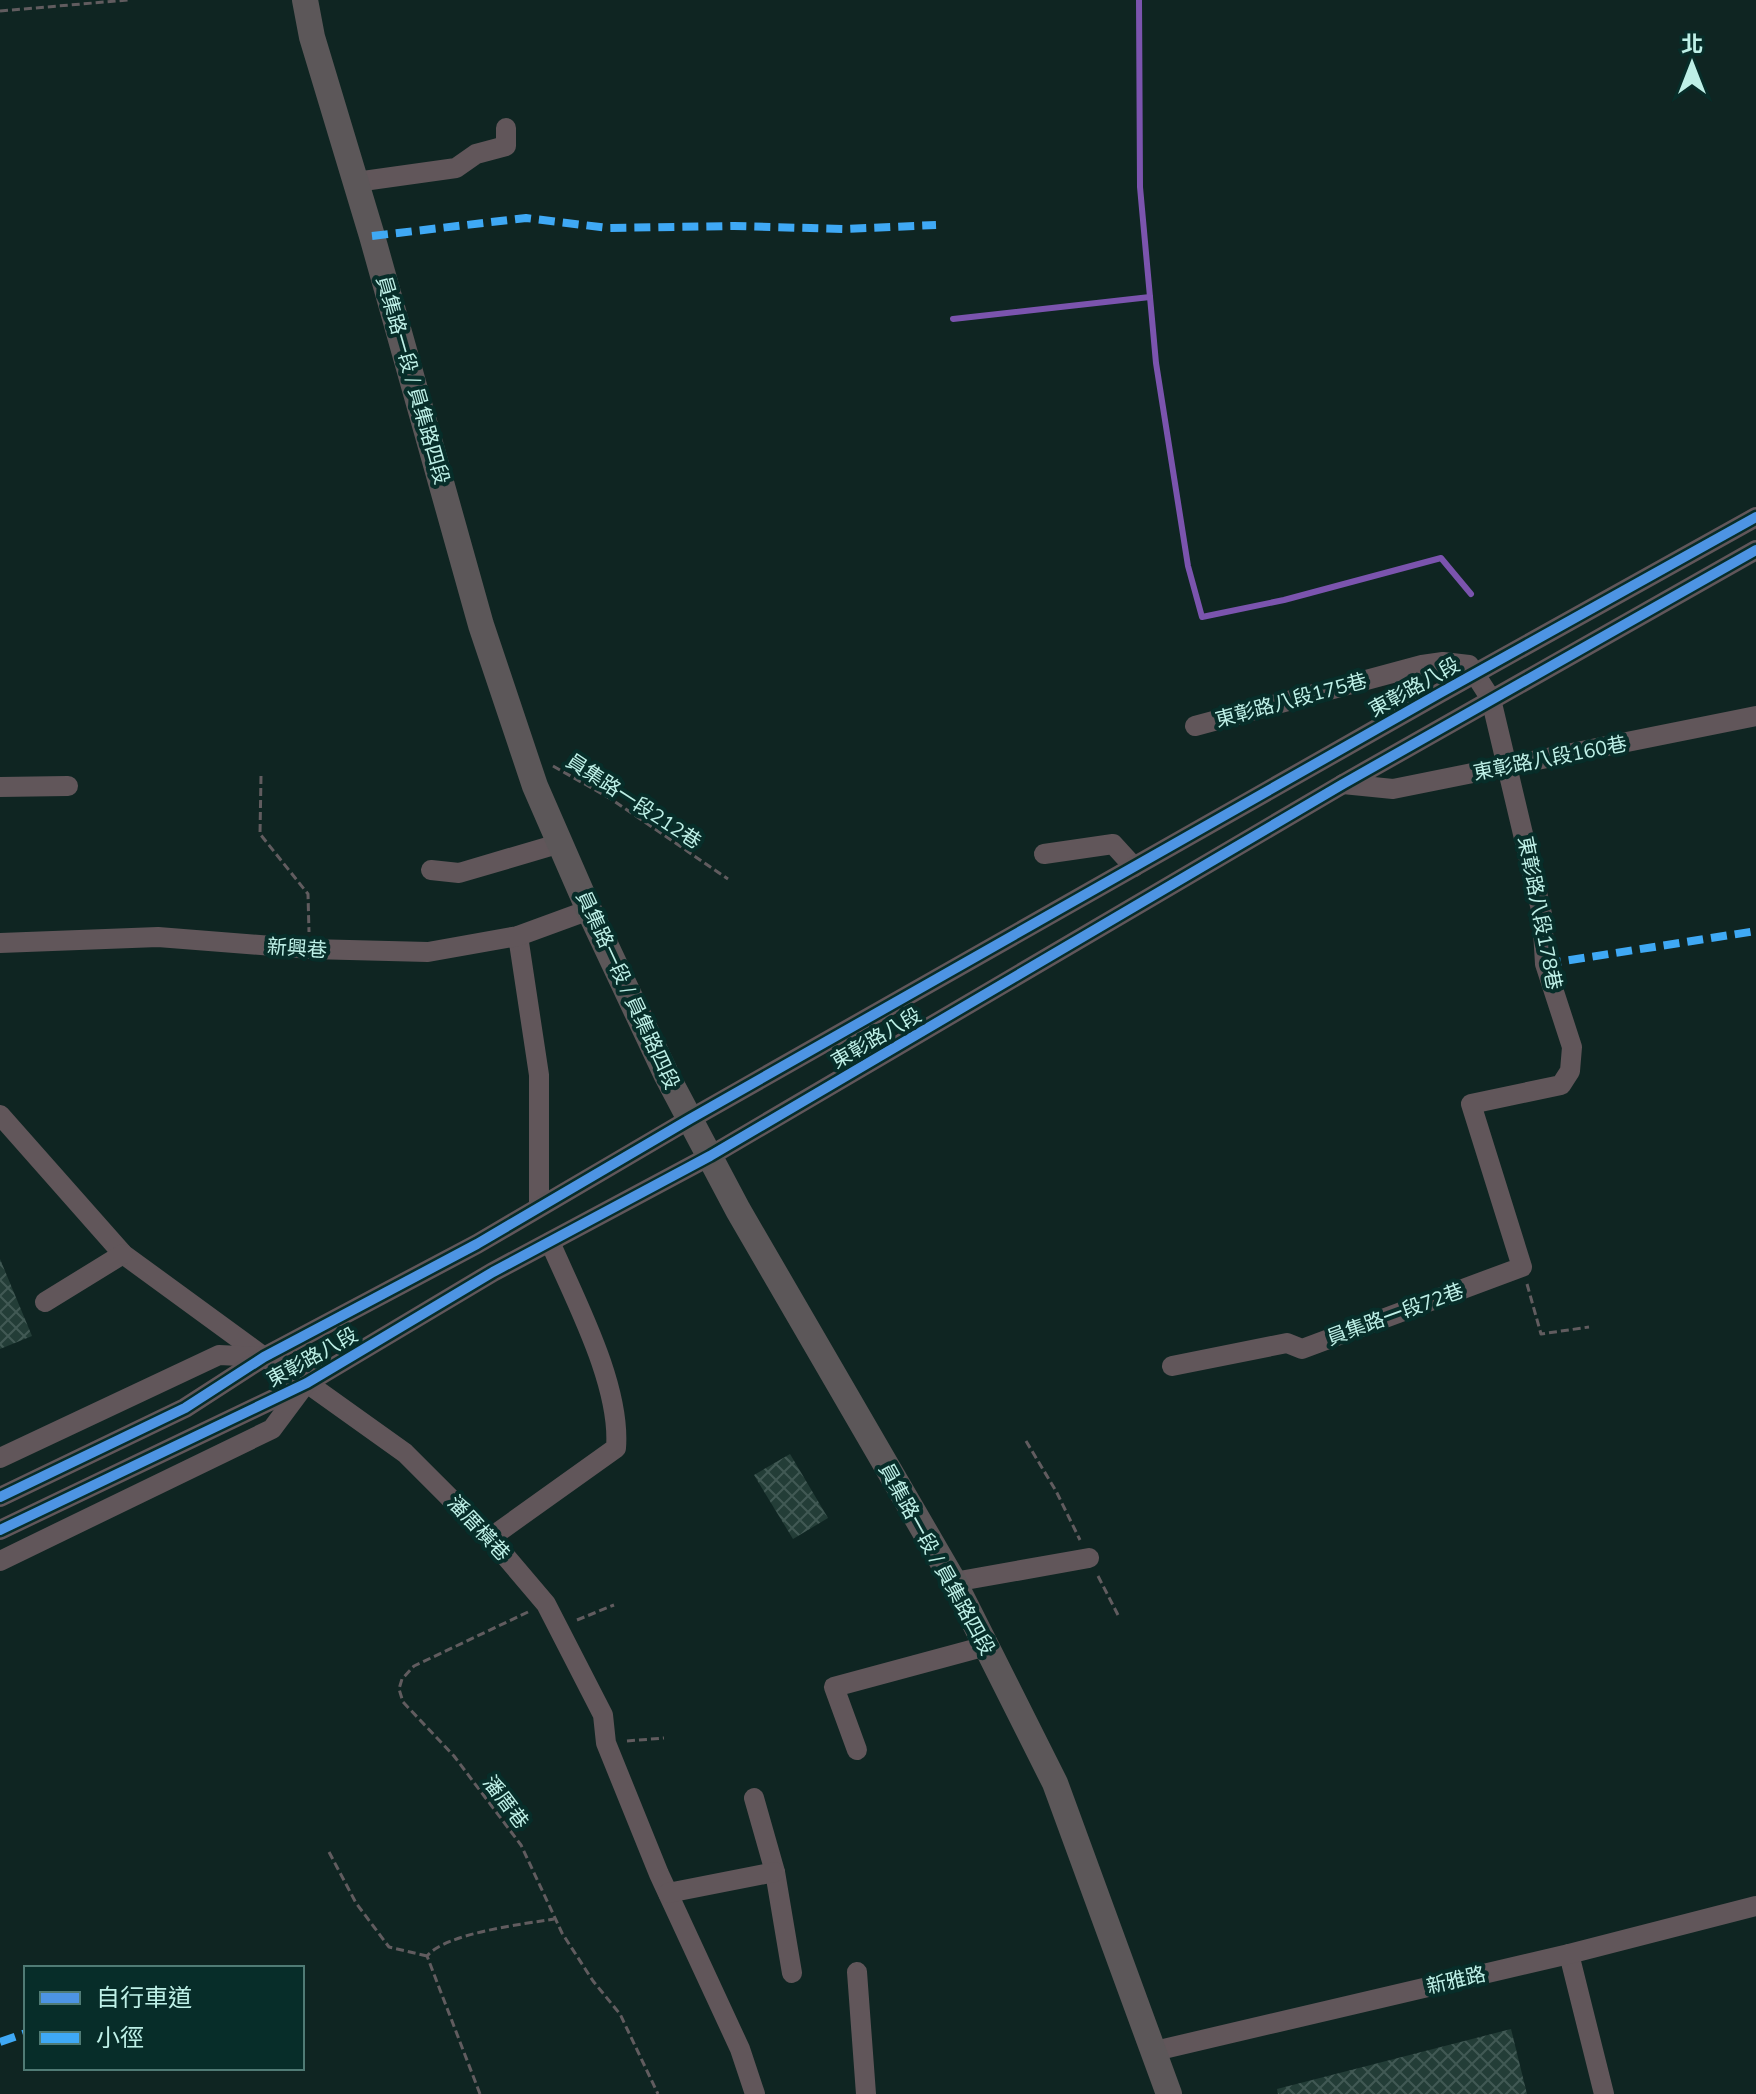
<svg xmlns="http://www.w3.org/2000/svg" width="1756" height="2094" font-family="'Nunito Sans','Noto Sans TC',sans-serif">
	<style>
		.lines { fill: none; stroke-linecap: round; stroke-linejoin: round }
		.stream { stroke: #7b54ae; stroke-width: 6 }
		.building { fill: url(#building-cross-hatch) }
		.path { stroke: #615c5f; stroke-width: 3; stroke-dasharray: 8 4; stroke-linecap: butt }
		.minor { stroke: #61565a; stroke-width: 20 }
		.major { stroke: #5c5759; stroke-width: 26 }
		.quiet { stroke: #3fa9f5; stroke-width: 8; stroke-dasharray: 16 8; stroke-linecap: butt }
		.cycleway-casing { stroke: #072d29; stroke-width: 15 }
		.cycleway { stroke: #4d94e3; stroke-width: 10 }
		.labels { text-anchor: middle; stroke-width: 8; stroke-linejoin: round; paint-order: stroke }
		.street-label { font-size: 20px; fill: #bef0e7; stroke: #072d29 }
	</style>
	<defs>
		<pattern id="building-cross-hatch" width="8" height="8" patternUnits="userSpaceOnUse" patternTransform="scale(2)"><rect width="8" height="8" fill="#233d37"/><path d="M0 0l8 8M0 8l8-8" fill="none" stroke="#415954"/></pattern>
	</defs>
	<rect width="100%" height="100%" fill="#0f2522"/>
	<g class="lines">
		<g class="stream">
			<path d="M1139,0l1,187 16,176 32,203 14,51 82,-17 157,-42 30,36"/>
			<path d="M953,319l197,-22"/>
		</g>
	</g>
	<g class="building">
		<path d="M0,1259l32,77 -32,13z"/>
		<path d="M790,1454l38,64 -35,21 -39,-64z"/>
		<path d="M1511,2029l16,65h-249l-1,-5z"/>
	</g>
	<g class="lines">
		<g class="path">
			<path d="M0,11l128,-11"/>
			<path d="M553,766l58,33 117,80"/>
			<path d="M261,776l-1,58 48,60 1,38"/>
			<path d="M1527,1284l14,50 48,-7"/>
			<path d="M1026,1441l30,50 24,49"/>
			<path d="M1098,1576l20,39"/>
			<path d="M528,1612l-114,54 -12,13 -3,10 4,13 51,54 67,89 41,88 31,48 27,33 38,80"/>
			<path d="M577,1620l37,-15"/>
			<path d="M627,1741l37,-3"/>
			<path d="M329,1852l27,51 33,44 38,9"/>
			<path d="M480,2094l-53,-138c19,-23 97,-32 127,-37"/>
		</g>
		<g class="minor">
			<path d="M356,182l100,-14 20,-14 30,-8v-18"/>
			<path d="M1343,784l50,5 363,-73"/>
			<path d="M0,787l68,-1"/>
			<path d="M1044,854l69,-10 21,23"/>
			<path d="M431,870l28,3 102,-30"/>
			<path d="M518,936l21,139v130"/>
			<path d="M0,943l158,-6 152,12 118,3 90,-16 71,-26"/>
			<path d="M0,1115l123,139 141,103 43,26 98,70 85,85 56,66 57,111 3,28 53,131 81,175 15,45"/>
			<path d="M45,1302l78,-48"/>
			<path d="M1172,1366l115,-23 15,6 220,-82 -51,-163 90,-19 9,-14 2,-24 -27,-83 -3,-50 -51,-215 -22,-34 -26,-3 -21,3 -227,61"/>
			<path d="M0,1458l219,-103 45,2"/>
			<path d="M0,1497l185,-89 79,-51 213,-113 213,-125 750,-426 316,-176"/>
			<path d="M0,1530l307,-147 186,-111 217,-116 633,-372 413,-234"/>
			<path d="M490,1538l126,-90c5,-63 -41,-148 -66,-206"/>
			<path d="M0,1561l272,-132 32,-43"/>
			<path d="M954,1582l135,-24"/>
			<path d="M857,1750l-23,-63 152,-41"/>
			<path d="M754,1798l21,74 17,101"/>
			<path d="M668,1893l107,-21"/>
			<path d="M1569,1954l35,140"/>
			<path d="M857,1972l9,122"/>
			<path d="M1155,2051l414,-97 187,-48"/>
		</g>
		<path class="major" d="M305,0l7,37 60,199 109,389 54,161 54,124 78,166 71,134 216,372 101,201 114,311"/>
		<g class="quiet">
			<path d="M372,236l154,-18 82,10 126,-2 110,3 92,-4"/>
			<path d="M1545,964l211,-33"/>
			<path d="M0,2042l26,-9"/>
		</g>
		<g class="cycleway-casing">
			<g id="cycleway">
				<path d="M0,1497l185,-89 79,-51 213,-113 213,-125 750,-426 316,-176"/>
				<path d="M0,1530l307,-147 186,-111 217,-116 633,-372 413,-234"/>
			</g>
		</g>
		<use href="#cycleway" class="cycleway"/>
	</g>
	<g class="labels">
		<g class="street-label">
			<text transform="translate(413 380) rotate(74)" y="7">員集路一段 / 員集路四段</text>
			<text transform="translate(1414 687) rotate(-29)" y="7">東彰路八段</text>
			<text transform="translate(1291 700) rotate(-15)" y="7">東彰路八段175巷</text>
			<text transform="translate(1550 758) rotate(-11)" y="7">東彰路八段160巷</text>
			<text transform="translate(634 801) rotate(33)" y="7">員集路一段212巷</text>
			<text transform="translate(1540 913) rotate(79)" y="7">東彰路八段178巷</text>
			<text transform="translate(297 948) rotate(4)" y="7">新興巷</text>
			<text transform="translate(628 990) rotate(65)" y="7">員集路一段 / 員集路四段</text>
			<text transform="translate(876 1038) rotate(-30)" y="7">東彰路八段</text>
			<text transform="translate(1395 1314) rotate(-20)" y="7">員集路一段72巷</text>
			<text transform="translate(312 1357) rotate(-29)" y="7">東彰路八段</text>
			<text transform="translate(479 1528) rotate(47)" y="7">潘厝橫巷</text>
			<text transform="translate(937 1559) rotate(61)" y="7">員集路一段 / 員集路四段</text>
			<text transform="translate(506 1802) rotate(53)" y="7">潘厝巷</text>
			<text transform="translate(1456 1980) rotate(-13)" y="7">新雅路</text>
		</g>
	</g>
	<rect x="24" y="1966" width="280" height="104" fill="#072d29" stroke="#507b75" stroke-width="2"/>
	<rect x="40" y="1992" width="40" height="12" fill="#4d94e3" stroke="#507b75" stroke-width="2"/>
	<text x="96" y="2006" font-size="24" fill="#bef0e7">自行車道</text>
	<rect x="40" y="2032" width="40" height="12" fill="#3fa9f5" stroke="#507b75" stroke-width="2"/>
	<text x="96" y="2046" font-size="24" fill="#bef0e7">小徑</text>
	<g transform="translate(1692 64)" stroke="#072d29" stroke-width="6" paint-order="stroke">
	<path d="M0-6L14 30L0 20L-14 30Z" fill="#bef0e7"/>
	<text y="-12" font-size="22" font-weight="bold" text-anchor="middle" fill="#bef0e7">北</text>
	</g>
</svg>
